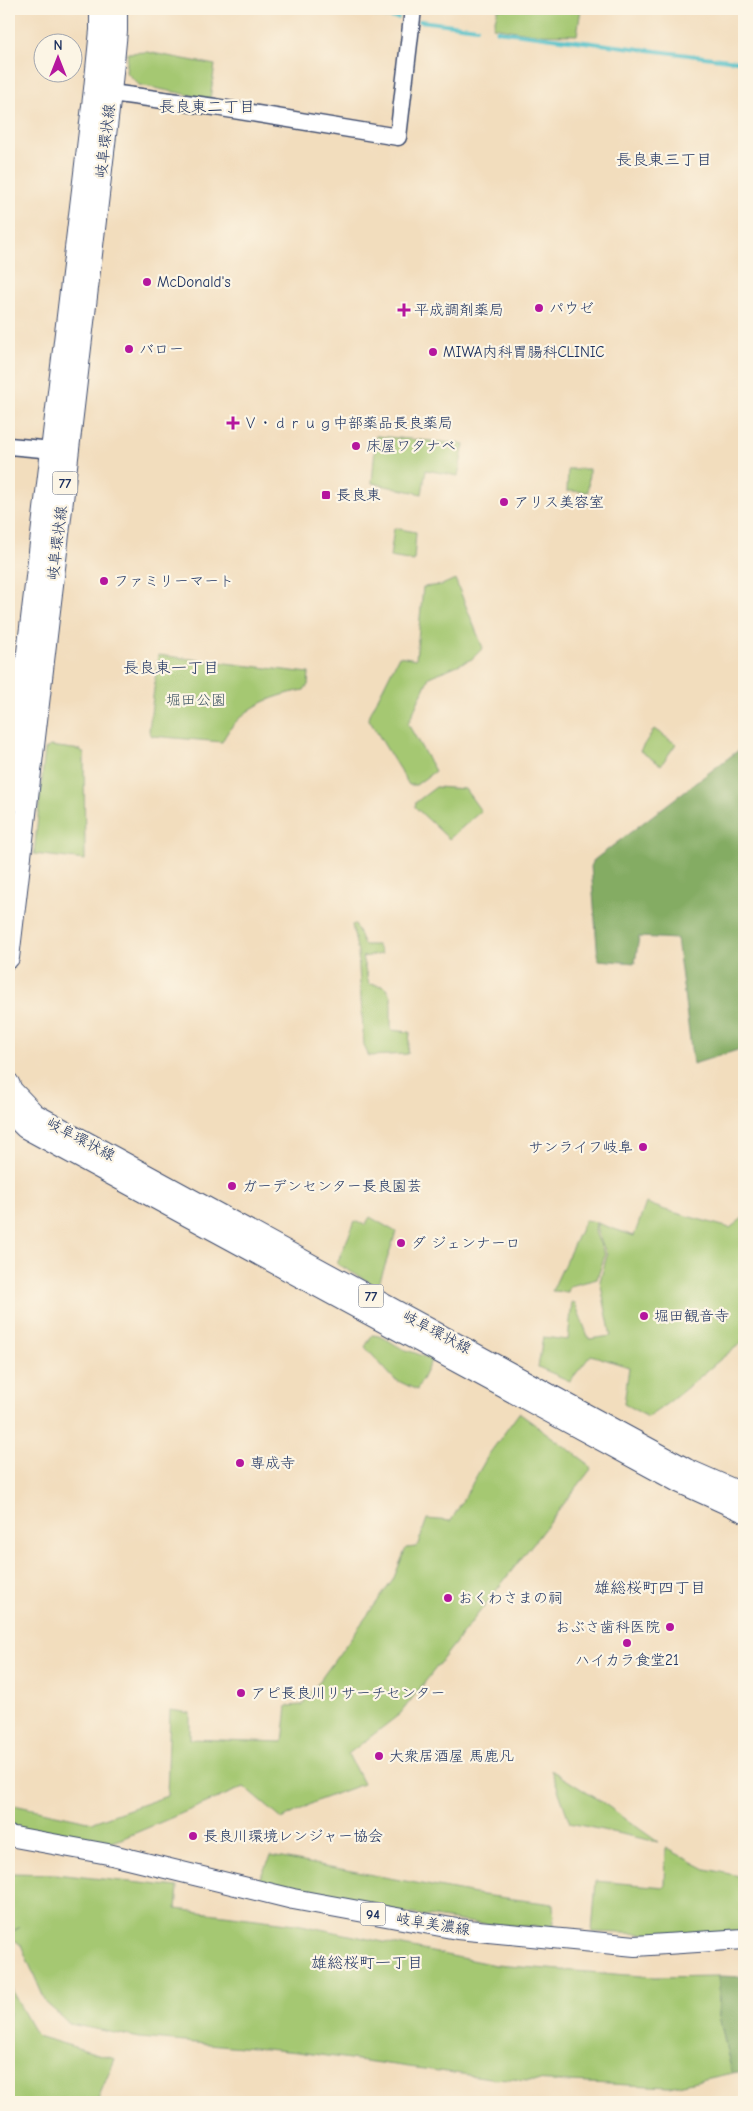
<svg xmlns="http://www.w3.org/2000/svg" width="753" height="2111" font-family="'Comic Neue','Klee One',sans-serif">
	<style>
		.green { fill: #a5c872; stroke: #607c68 }
		.forest { fill: #84ac64; stroke: #506e61 }
		.lines { fill: none; stroke-linecap: round; stroke-linejoin: round }
		.stream { stroke: #51bfc8; stroke-width: 4 }
		.tertiary-casing { stroke: #3b496c; stroke-width: 19 }
		.primary-casing { stroke: #3b496c; stroke-width: 22 }
		.tertiary { stroke: #fff; stroke-width: 16 }
		.primary { stroke: #fff; stroke-width: 20 }
		.poi-dot { fill: #b5179e; stroke: #fcf5e5; stroke-width: 2 }
		.labels { text-anchor: middle; stroke-width: 4.5; stroke-linejoin: round; paint-order: stroke }
		.shield { fill: #fcf5e5; stroke: #5e6a86; stroke-width: 1 }
		.shield-label { font-size: 14px; font-weight: bold; fill: #1b2f5e }
		.street-label { font-size: 15px; fill: #1b2f5e; stroke: #fcf5e5 }
		.poi-label { font-size: 15px; fill: #1b2f5e; stroke: #fcf5e5; text-anchor: start }
		.park-label { font-size: 15px; fill: #3e5563; stroke: #fcf5e5 }
		.neighbourhood-label { font-size: 16px; fill: #1b2f5e; stroke: #fcf5e5 }
	</style>
	<rect width="100%" height="100%" fill="#fcf5e5"/>
	<filter id="ink" filterUnits="userSpaceOnUse"><feTurbulence type="fractalNoise" baseFrequency=".02" numOctaves="2"/><feDisplacementMap in="SourceGraphic" scale="10" xChannelSelector="R" yChannelSelector="G"/><feConvolveMatrix kernelMatrix="1 2 1 2 8 2 1 2 1" color-interpolation-filters="sRGB"/></filter>
	<filter id="wash" filterUnits="userSpaceOnUse"><feTurbulence type="fractalNoise" baseFrequency=".0096" numOctaves="4" result="noise"/><feDisplacementMap in="SourceGraphic" scale="20" xChannelSelector="R" yChannelSelector="G"/><feGaussianBlur stdDeviation="1.12" result="paint"/><feColorMatrix in="noise" values="0 0 0 0 0 0 0 0 0 0 0 0 0 0 0 0 0 1.4 0 .05"/><feComposite in="paint" operator="in"/></filter>
	<g filter="url(#wash)">
		<rect width="100%" height="100%" fill="#f2ddbd"/>
		<g class="green">
			<path d="M498,9h83l-4,26 -43,-1 -41,-7z"/>
			<path d="M147,52l68,13 -5,34 -71,-14 -13,-13 2,-19z"/>
			<path d="M376,436l88,8 -6,32 -32,-6 -4,24 -50,-11z"/>
			<path d="M568,469h21l-1,23 -21,-1z"/>
			<path d="M394,528l22,4 -2,29 -24,-4z"/>
			<path d="M455,579l28,69 -11,11 -43,18 -21,47 27,47 -19,14h-7l-41,-67 31,-62 17,3 7,-72 19,-2z"/>
			<path d="M158,655l151,18 -1,12 -4,5c-34,6 -66,19 -82,52l-70,-6 -3,-5z"/>
			<path d="M654,729l22,15 -15,21 -21,-14z"/>
			<path d="M50,746l31,4 3,4 1,106 -51,-6 11,-104z"/>
			<path d="M436,787l29,2 16,22 -32,28 -34,-32 1,-5z"/>
			<path d="M355,924l9,21h13l5,9 -20,3 7,27 15,2 7,10v34l19,2 -2,22 -39,2 -5,-10 -6,-93 -6,-28z"/>
			<path d="M646,1203l19,7 65,18 14,-11v124c-33,24 -62,54 -96,76l-24,-13 5,-37 -38,-12 -21,26 -32,-14 5,-30 25,3 4,-38 3,1 14,36 22,-3 -11,-55 7,-26 -10,-23v-9l37,13z"/>
			<path d="M370,1217l26,15 -18,55 -41,-23 18,-43 10,4z"/>
			<path d="M585,1220l11,2 -1,10 10,23 -8,24 -27,7 -2,6 -16,-1z"/>
			<path d="M372,1335c14,0 24,13 37,16 10,3 14,5 22,10l-14,29 -23,-11 -29,-32z"/>
			<path d="M519,1413l67,49 5,7 -191,245 -52,40 15,30 -44,16 -37,19 -38,-32 -123,52 -20,6 -92,-17v-24l84,18 74,-26 3,-86 20,3v26l93,3 4,-36 15,-1 91,-125 13,-32 11,-1 10,-28 24,2 38,-67z"/>
			<path d="M551,1770l51,32 56,40 -88,-19z"/>
			<path d="M666,1848l40,21 38,8v55l-63,3 -89,-3 4,-51 69,6z"/>
			<path d="M271,1856l204,38 78,10 1,24 -80,-5 -95,-14 -121,-28z"/>
			<path d="M9,1873l46,1 123,13 -2,22 120,15 199,41 159,12 65,-1v40l13,57 -63,14 -178,-9 -193,-26 -158,-14 -70,-14 -24,-21 -25,-58 -12,-9 10,-9 -10,7z"/>
			<path d="M9,1980l5,15 23,41 78,23 -18,42 10,1h-98z"/>
		</g>
		<g class="forest">
			<path d="M744,746v302l-51,16 -16,-125 -38,-2 -4,26 -37,-3 -7,-94 3,-6z"/>
			<path d="M719,1976l25,1v94l-12,2 -13,-57z"/>
		</g>
		<g class="lines">
			<g class="stream">
				<path d="M324,9l74,9"/>
				<path d="M420,21l57,7"/>
				<path d="M497,31l247,31"/>
			</g>
		</g>
	</g>
	<g filter="url(#ink)">
		<g class="lines">
			<g class="tertiary-casing">
				<g id="tertiary">
					<path d="M111,93l104,14 183,30 15,-128"/>
					<path d="M9,446l55,5"/>
				</g>
			</g>
			<g class="primary-casing">
				<g id="primary">
					<path d="M9,804l85,-715 6,-59v-21"/>
					<path d="M9,958l102,-865 6,-62v-22"/>
					<path d="M9,1083l3,7 23,24 652,355 57,25"/>
					<path d="M9,1112l16,16 655,355 64,29"/>
					<path d="M9,1836l99,18 185,45 164,30 178,17 109,-7"/>
				</g>
			</g>
			<use href="#tertiary" class="tertiary"/>
			<use href="#primary" class="primary"/>
		</g>
	</g>
	<g class="poi-dot">
		<circle cx="147" cy="282" r="5"/>
		<circle cx="539" cy="308" r="5"/>
		<path d="M401.5 302.5h5v5h5v5h-5v5h-5v-5h-5v-5h5z"/>
		<circle cx="129" cy="349" r="5"/>
		<circle cx="433" cy="352" r="5"/>
		<path d="M230.5 415.5h5v5h5v5h-5v5h-5v-5h-5v-5h5z"/>
		<circle cx="356" cy="446" r="5"/>
		<rect x="321" y="490" width="10" height="10" rx="2.5"/>
		<circle cx="504" cy="502" r="5"/>
		<circle cx="104" cy="581" r="5"/>
		<circle cx="643" cy="1147" r="5"/>
		<circle cx="232" cy="1186" r="5"/>
		<circle cx="401" cy="1243" r="5"/>
		<circle cx="644" cy="1316" r="5"/>
		<circle cx="240" cy="1463" r="5"/>
		<circle cx="448" cy="1598" r="5"/>
		<circle cx="670" cy="1627" r="5"/>
		<circle cx="627" cy="1643" r="5"/>
		<circle cx="241" cy="1693" r="5"/>
		<circle cx="379" cy="1756" r="5"/>
		<circle cx="193" cy="1836" r="5"/>
	</g>
	<g class="labels">
		<g class="shield">
			<rect x="52.5" y="471.5" width="25" height="23" rx="4"/>
			<rect x="358.5" y="1284.5" width="25" height="23" rx="4"/>
			<rect x="360.5" y="1902.5" width="25" height="23" rx="4"/>
		</g>
		<g class="shield-label">
			<text x="65" y="488">77</text>
			<text x="371" y="1301">77</text>
			<text x="373" y="1919">94</text>
		</g>
		<g class="street-label">
			<text transform="translate(105 141) rotate(-83)" y="5">岐阜環状線</text>
			<text transform="translate(57 543) rotate(-83)" y="5">岐阜環状線</text>
			<text transform="translate(81 1139) rotate(28)" y="5">岐阜環状線</text>
			<text transform="translate(437 1332) rotate(28)" y="5">岐阜環状線</text>
			<text transform="translate(433 1924) rotate(9)" y="5">岐阜美濃線</text>
		</g>
		<g class="poi-label">
			<text x="157" y="287">McDonald's</text>
			<text x="549" y="313">パウゼ</text>
			<text x="414" y="315">平成調剤薬局</text>
			<text x="139" y="354">バロー</text>
			<text x="443" y="357">MIWA内科胃腸科CLINIC</text>
			<text x="243" y="428">Ｖ・ｄｒｕｇ中部薬品長良薬局</text>
			<text x="366" y="451">床屋ワタナベ</text>
			<text x="336" y="500">長良東</text>
			<text x="514" y="507">アリス美容室</text>
			<text x="114" y="586">ファミリーマート</text>
			<text x="633" y="1152" text-anchor="end">サンライフ岐阜</text>
			<text x="242" y="1191">ガーデンセンター長良園芸</text>
			<text x="411" y="1248">ダ ジェンナーロ</text>
			<text x="654" y="1321">堀田観音寺</text>
			<text x="250" y="1468">専成寺</text>
			<text x="458" y="1603">おくわさまの祠</text>
			<text x="660" y="1632" text-anchor="end">おぶさ歯科医院</text>
			<text x="627" y="1665" text-anchor="middle">ハイカラ食堂21</text>
			<text x="251" y="1698">アピ長良川リサーチセンター</text>
			<text x="389" y="1761">大衆居酒屋 馬鹿凡</text>
			<text x="203" y="1841">長良川環境レンジャー協会</text>
		</g>
		<g class="park-label">
			<text x="196" y="705">堀田公園</text>
		</g>
		<g class="neighbourhood-label">
			<text x="207" y="112">長良東二丁目</text>
			<text x="664" y="165">長良東三丁目</text>
			<text x="171" y="673">長良東一丁目</text>
			<text x="650" y="1593">雄総桜町四丁目</text>
			<text x="367" y="1968">雄総桜町一丁目</text>
		</g>
	</g>
	<rect width="753" height="2111" fill="none" stroke="#fcf5e5" stroke-width="30"/>
	<g transform="translate(58 58)"><circle r="24" fill="#fcf5e5" stroke="#a2a6af"/>
	<path d="M0-4L9 19L0 12L-9 19Z" fill="#b5179e"/>
	<text y="-8" font-size="14" font-weight="bold" text-anchor="middle" fill="#1b2f5e">N</text>
	</g>
</svg>
